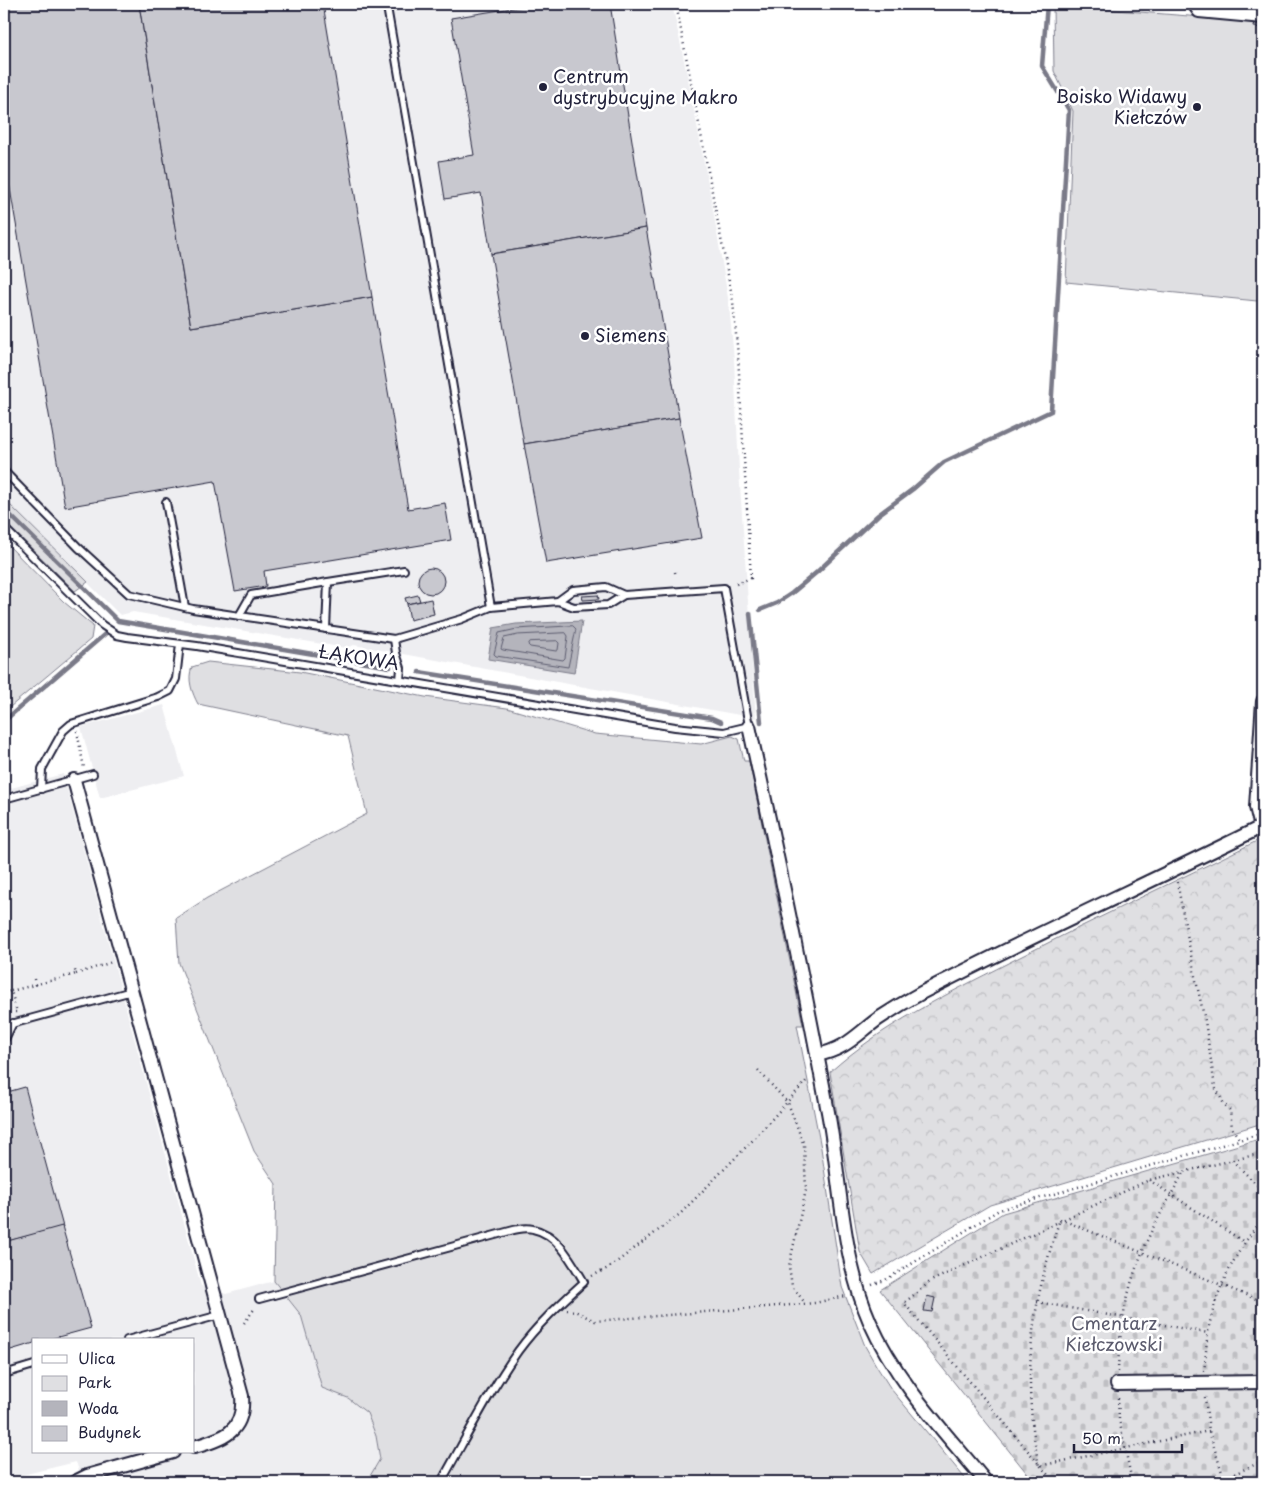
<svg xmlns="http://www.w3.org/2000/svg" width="1267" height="1486" font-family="'Playpen Sans',sans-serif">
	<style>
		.built { fill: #eeeef1; fill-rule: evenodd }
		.green { fill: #dfdfe2; stroke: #80808e }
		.forest { fill: url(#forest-crowns); stroke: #80808e }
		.cemetery { fill: url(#cemetery-stones); stroke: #80808e }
		.water { fill: #b4b4bc; stroke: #7a7a88 }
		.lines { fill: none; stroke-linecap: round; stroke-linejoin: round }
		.shore { stroke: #5c5c6f; stroke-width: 1 }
		.stream { stroke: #7a7a88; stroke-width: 4.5 }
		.building { fill: #c8c8cf; stroke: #22223b }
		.lane-casing { stroke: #22223b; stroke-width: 10 }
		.street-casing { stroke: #22223b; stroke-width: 16 }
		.path { stroke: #22223b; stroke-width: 2.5; stroke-dasharray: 1 4; stroke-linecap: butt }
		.lane { stroke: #fff; stroke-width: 6 }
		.street { stroke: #fff; stroke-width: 12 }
		.poi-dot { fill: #22223b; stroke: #fff; stroke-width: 2 }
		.labels { text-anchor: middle; stroke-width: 5; stroke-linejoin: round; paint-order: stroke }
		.poi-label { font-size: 18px; fill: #22223b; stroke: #fff; text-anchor: start }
		.street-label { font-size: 18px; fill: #22223b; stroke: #fff }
		.park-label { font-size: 18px; fill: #5b5b6d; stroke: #fff }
	</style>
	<defs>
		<pattern id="forest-crowns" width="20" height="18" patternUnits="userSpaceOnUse" patternTransform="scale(1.25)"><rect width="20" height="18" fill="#dfdfe2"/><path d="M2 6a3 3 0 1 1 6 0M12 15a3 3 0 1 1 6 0" fill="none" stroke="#bfbfc3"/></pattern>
		<pattern id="cemetery-stones" width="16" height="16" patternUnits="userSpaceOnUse" patternTransform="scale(1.25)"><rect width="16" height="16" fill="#dfdfe2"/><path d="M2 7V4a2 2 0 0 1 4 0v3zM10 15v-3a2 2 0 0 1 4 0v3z" fill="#bfbfc3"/></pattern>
	</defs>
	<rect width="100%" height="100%" fill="#fff"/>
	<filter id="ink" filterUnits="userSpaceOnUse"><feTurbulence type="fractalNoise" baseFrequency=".02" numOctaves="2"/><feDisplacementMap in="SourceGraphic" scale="10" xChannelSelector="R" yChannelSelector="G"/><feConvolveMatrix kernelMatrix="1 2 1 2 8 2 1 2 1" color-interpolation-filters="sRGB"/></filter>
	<g filter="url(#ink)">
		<g class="built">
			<path d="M4,4h668l16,75 24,125 17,100 5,56 5,111 17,247 -402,-73 -8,3 -213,-36 -13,3 -116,-116z"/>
			<path d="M164,705l20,71 -84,22 -19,-71z"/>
			<path d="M63,774l138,512 25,8 48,-13 27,34 21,73 26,10 19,15 9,23 4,23 -10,18 -21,5h-266l-7,-20 -54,13 1,7h-19v-692zM34,1340h160v112h-160z"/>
		</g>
		<g class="green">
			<path d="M1053,5l210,17v271l-6,8 -191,-19 7,-171 -19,-40z"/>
			<path d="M4,499l84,83 -13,9 -71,-70z"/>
			<path d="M4,541l60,61 29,24 -2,13 -87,73z"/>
			<path d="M208,662l92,10 125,25 82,11 88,26 106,10 31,-8 7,3 5,22h5l54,264h-6l24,123 21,139 23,59 12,21 14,22 77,93h-619l21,-6 10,-17 -4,-23 -9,-23 -19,-15 -26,-10 -21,-73 -27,-34 2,-97 -22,-33 -75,-188 -3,-45 31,-20 160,-84 -19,-78 -150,-32c-6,-11 -11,-25 -6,-37z"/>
		</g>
		<path class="forest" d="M1263,838v285l-273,82 -117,69 -13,-22 -30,-180c52,-47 116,-77 178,-109 84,-43 170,-83 255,-125z"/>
		<path class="cemetery" d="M1263,1138v344h-229l-154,-192 123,-77z"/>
		<path class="water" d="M582,621l-8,52 -86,-14 5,-31 23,-4z"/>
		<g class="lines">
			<g class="shore">
				<path d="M573,626l3,3 -8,38 -72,-11 -2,-2 5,-21 18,-4z"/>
				<path d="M566,633l2,3 -3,22 -2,2 -60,-10 -2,-1 3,-11 14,-3z"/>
				<path d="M557,641l2,2 -1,7 -2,1 -26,-4 -2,-2 2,-3z"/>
			</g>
			<g class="stream">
				<path d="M4,509l114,112 272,46"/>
				<path d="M760,610l17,-7 15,-10 25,-21 61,-57 35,-26 31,-27 107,-51 18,-301 -27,-44 5,-62"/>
				<path d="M750,613l11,109"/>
				<path d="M419,672l293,46 9,4"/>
				<path d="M4,721l101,-87"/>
			</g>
		</g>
		<g class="building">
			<path d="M4,4h135l52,323 181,-30 36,212 37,-6 6,37 -187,31 2,15 -31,5 -20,-110 -150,26 -61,-353z"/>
			<path d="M139,4h184l49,293 -181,30z"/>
			<path d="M537,4h73l36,224 -155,26 -10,-61 -36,6 -6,-38 35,-6 -23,-137z"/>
			<path d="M1255,22l8,1v5l-9,-1z"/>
			<path d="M646,228l33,190 -155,26 -33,-190z"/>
			<path d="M679,418l23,120 -156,25 -22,-119z"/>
			<circle cx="431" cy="581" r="13"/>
			<path d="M418,595l2,6 -13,3 -2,-6z"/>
			<path d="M598,595l1,4 -16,1 -1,-4z"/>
			<path d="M431,599l3,15 -24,6 -3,-16z"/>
			<path d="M25,1087l38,140 -59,15v-149z"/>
			<path d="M62,1226l29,102 -44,12h-13v3l-30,9v-110z"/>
			<path d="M927,1296l8,2 -3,14 -8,-1z"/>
		</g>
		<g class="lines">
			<g class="lane-casing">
				<g id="lane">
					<path d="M404,4l-17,3 104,600 67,-6 16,6 34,-2 16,-10"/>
					<path d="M4,471l74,76 51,47 64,15 201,30"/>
					<path d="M166,502l19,105"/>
					<path d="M4,528l98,97 15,10 10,2 70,9 478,81 49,5 25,-6 -25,-138 -100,7 -18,-8 -33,3 -15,11"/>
					<path d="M328,582l76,-12"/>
					<path d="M239,616l12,-21 77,-13 -2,47"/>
					<path d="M400,680l1,-12 -5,-15 -2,-14 68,-20 29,-12"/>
					<path d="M41,789l1,-20 21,-38 8,-7 87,-27 12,-6 6,-12 4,-35"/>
					<path d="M4,799l89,-25"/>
					<path d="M4,1026l128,-35"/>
					<path d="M4,1041l9,-18"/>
					<path d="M259,1299l251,-68c7,-2 15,-4 23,-2 25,5 39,33 51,53 -23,21 -47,43 -66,69 -29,41 -52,87 -77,131"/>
					<path d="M127,1340l93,-25"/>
					<path d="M4,1374l30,-9"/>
				</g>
			</g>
			<g class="street-casing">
				<g id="street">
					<path d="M1194,4l5,7 64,6"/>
					<path d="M749,726c28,128 55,257 79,386 13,69 13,144 42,210 27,61 75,110 116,160"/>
					<path d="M74,780l168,616c3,36 -19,43 -48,51"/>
					<path d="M1261,827l-5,-20 7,-106"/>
					<path d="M817,1055c29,-6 38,-19 61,-36 15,-10 30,-19 45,-27 112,-58 228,-110 340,-166"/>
					<path d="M1117,1384l146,-2"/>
					<path d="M75,1482l12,-6 86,-24"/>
				</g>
			</g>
			<g class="path">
				<path d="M676,4l57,297 5,55 13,222 -17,7"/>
				<path d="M675,572l1,5"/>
				<path d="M77,731l7,37"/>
				<path d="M1177,882l18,94 10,45 10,66 9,17 6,6 2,18 8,12"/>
				<path d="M76,974l36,-12"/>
				<path d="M34,979l1,6"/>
				<path d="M11,991l65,-17 -2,-7"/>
				<path d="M4,993l7,-2 6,21h-2"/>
				<path d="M758,1070l30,33 16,42 2,45 -17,76 3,20 13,17"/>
				<path d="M1232,1160l31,31"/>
				<path d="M1149,1180l95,62"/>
				<path d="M592,1276l18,-9 70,-53 72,-73 56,-62"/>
				<path d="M872,1285l15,-6 112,-69 264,-77"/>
				<path d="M1037,1302l171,31"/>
				<path d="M567,1310l8,1 20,10 220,-18 31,-7"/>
				<path d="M244,1323l11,-15"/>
				<path d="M1204,1371c2,-13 2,-26 4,-39 8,-44 27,-79 55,-114"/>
				<path d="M1118,1372c1,-40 8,-82 24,-119 11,-29 28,-55 42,-82"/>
				<path d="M1205,1397l4,34 16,51"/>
				<path d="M1118,1398l1,21 13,63"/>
				<path d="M1209,1431l-170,35c-18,-90 -8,-160 21,-247l203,83"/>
				<path d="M1054,1482l-150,-179 27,-22 218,-101 114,-27"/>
				<path d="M1216,1482l47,-21"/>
			</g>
			<use href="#lane" class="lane"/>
			<use href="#street" class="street"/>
		</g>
	</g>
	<g class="poi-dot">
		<circle cx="543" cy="87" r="5"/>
		<circle cx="1197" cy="107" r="5"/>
		<circle cx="585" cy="336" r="5"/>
	</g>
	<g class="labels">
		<g class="poi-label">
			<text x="553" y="83">Centrum<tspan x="553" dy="21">dystrybucyjne Makro</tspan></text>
			<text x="1187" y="103" text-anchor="end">Boisko Widawy<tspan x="1187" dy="21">Kiełczów</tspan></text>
			<text x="595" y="342">Siemens</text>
		</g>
		<g class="street-label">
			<text transform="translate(359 658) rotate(9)" y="6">ŁĄKOWA</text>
		</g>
		<g class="park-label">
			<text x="1114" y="1330">Cmentarz<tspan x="1114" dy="21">Kiełczowski</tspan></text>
		</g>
	</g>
	<rect width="1267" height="1486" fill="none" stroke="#fff" stroke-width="20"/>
	<rect x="10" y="10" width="1247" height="1466" fill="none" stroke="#22223b" stroke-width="2" filter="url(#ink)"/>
	<rect x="32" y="1338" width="162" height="115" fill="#ffffff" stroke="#a7a7b1"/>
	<rect x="42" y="1355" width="25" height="8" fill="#ffffff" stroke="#a7a7b1"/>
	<text x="78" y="1364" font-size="15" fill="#22223b">Ulica</text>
	<rect x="42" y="1376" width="25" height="15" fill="#dfdfe2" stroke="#a7a7b1"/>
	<text x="78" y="1388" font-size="15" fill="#22223b">Park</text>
	<rect x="42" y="1401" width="25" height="15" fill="#b4b4bc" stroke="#a7a7b1"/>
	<text x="78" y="1414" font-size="15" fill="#22223b">Woda</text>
	<rect x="42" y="1426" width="25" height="15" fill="#c8c8cf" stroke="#a7a7b1"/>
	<text x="78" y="1438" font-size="15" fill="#22223b">Budynek</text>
	<path d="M1074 1444v8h108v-8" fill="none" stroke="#22223b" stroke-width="2.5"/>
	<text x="1082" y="1444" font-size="15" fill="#22223b" stroke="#ffffff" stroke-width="4" paint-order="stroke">50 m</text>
</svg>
